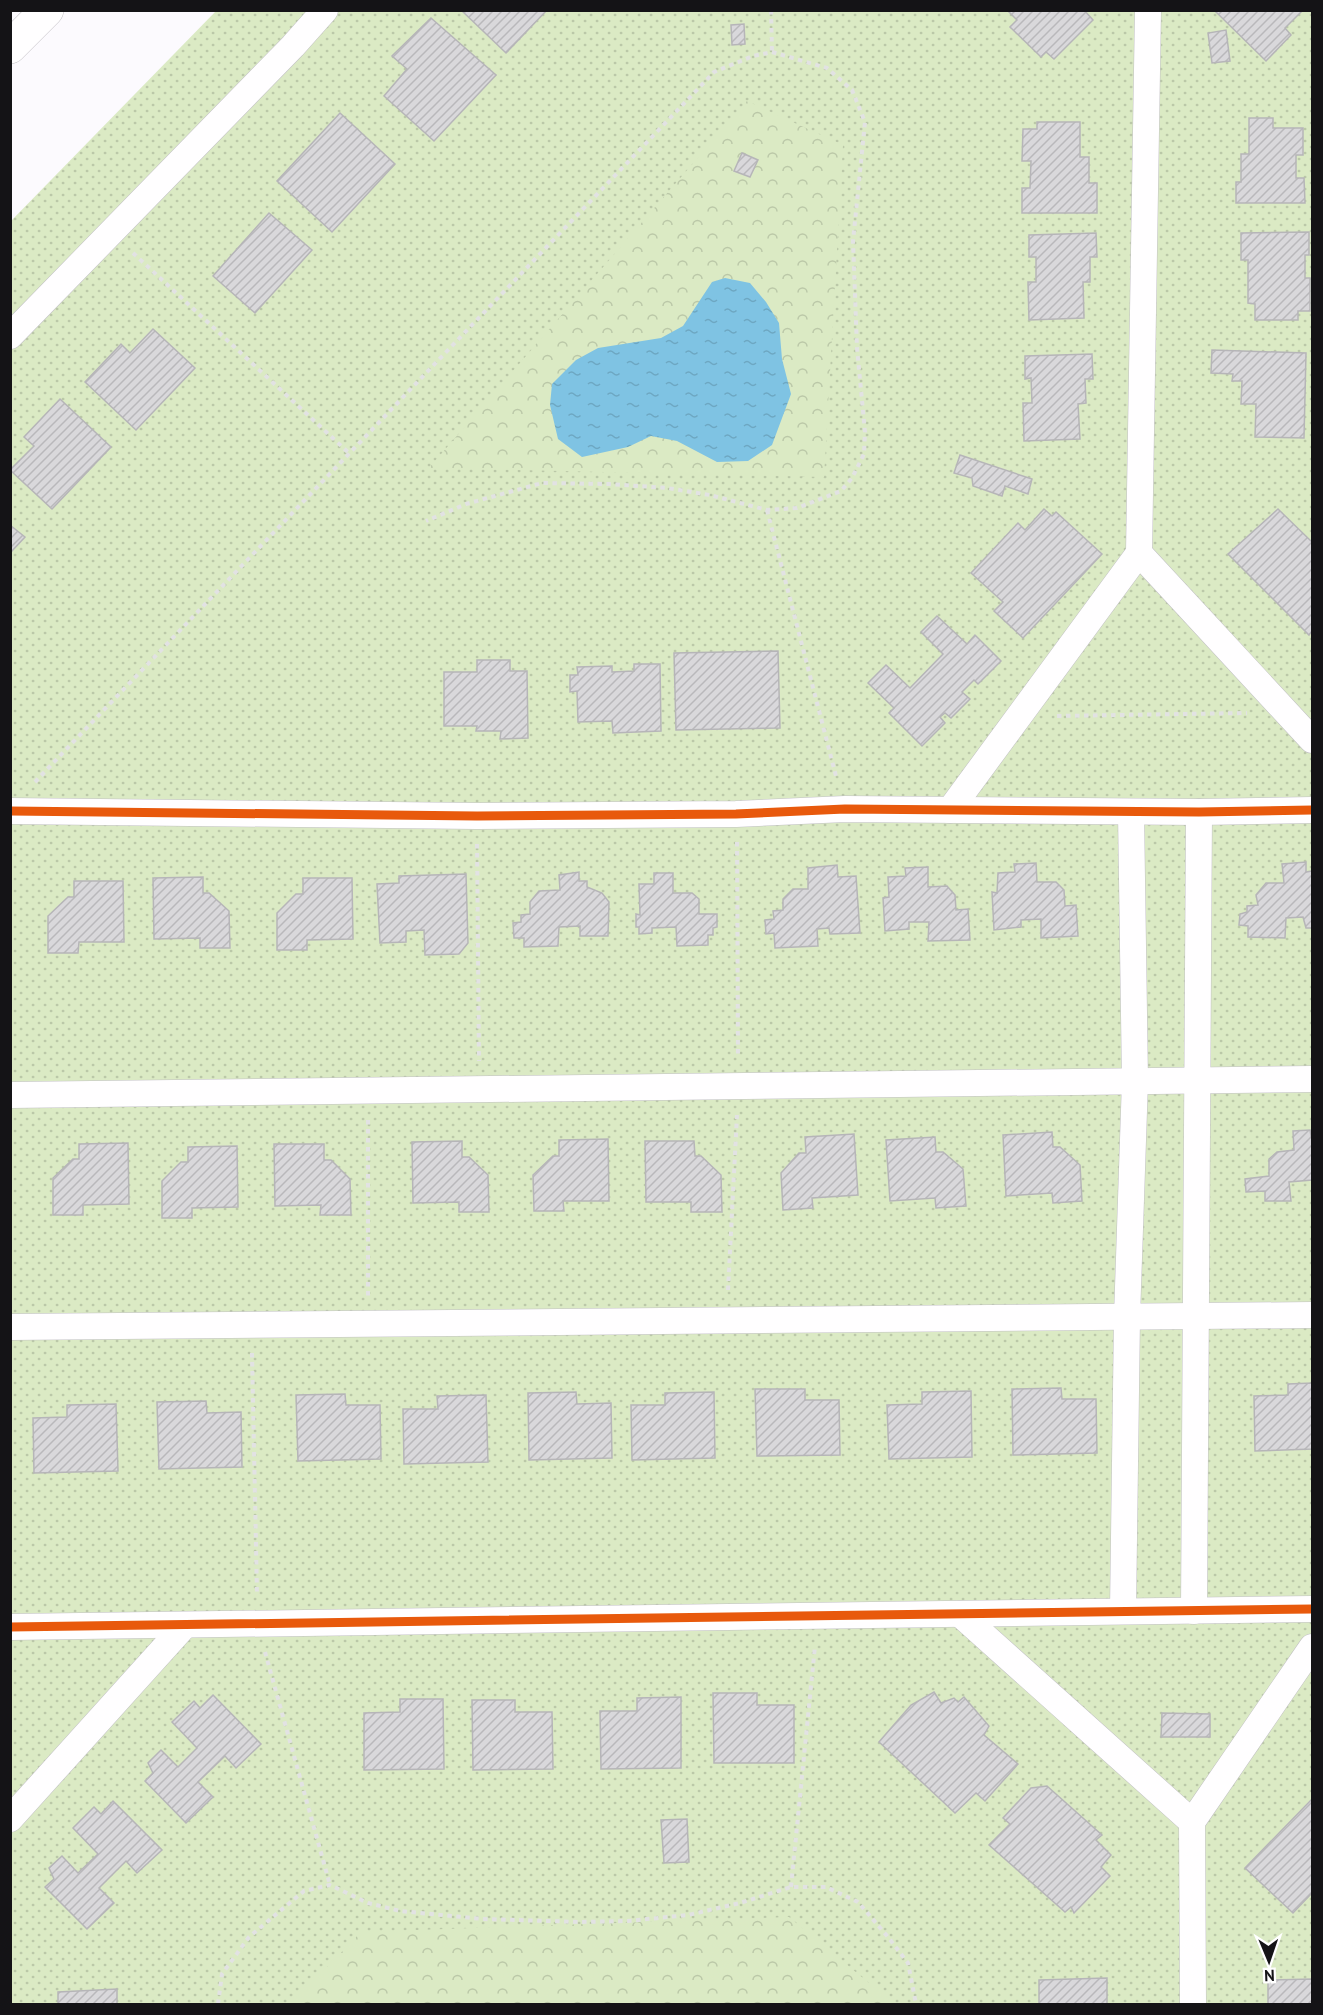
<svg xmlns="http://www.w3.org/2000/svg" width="1323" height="2015" font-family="'PT Sans',sans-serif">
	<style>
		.grass { fill: url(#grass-dots) }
		.park { fill: url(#park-crowns) }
		.water { fill: url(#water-ripples) }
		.building { fill: url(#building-hatch); stroke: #b6b5b8; stroke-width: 1.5 }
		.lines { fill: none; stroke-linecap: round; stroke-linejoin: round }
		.minor-casing { stroke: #c2c1c4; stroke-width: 27 }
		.tertiary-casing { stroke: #c2c1c4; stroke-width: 34 }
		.path { stroke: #e2e2e3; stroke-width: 4; stroke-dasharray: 4.5 4.5; stroke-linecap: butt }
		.minor { stroke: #fffeff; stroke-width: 26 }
		.tertiary { stroke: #fffeff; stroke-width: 33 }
		.cycleway-casing { stroke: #fff; stroke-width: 13 }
		.cycleway { stroke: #e8590c; stroke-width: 9 }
	</style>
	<defs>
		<pattern id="grass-dots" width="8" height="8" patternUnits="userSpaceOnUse" patternTransform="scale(1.5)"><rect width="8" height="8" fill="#dbeac4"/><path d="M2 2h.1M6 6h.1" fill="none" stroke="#bbc8a8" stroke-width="1.8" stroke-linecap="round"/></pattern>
		<pattern id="park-crowns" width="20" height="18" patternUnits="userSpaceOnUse" patternTransform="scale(1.5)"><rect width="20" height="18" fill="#dbeac4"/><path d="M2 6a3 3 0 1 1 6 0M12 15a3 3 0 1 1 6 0" fill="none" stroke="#bbc8a8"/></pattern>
		<pattern id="water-ripples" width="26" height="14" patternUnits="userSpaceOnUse" patternTransform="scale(1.5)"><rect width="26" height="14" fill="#7fc3e3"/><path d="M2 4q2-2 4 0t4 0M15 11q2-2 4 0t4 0" fill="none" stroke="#6da7c2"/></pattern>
		<pattern id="building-hatch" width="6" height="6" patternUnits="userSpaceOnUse" patternTransform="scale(1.5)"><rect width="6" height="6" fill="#d9d8db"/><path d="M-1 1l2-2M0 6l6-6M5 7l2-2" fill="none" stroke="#b9b8bb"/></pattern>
	</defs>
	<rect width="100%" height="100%" fill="#fcfafe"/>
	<path class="grass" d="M216,11h1096v1993h-1301l-1,-1782z"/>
	<g class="park">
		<path d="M747,101l96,44 -19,332 -395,-9z"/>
		<path d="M789,1917l103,85v2h-601l70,-72z"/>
	</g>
	<path class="water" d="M725,278l25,5 16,19 13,21 3,36 9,35 -19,51 -24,16 -31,1 -40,-21 -26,-5 -23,11 -46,10 -24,-18 -8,-34 2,-21 24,-24 22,-12 63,-10 22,-12 29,-44z"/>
	<g class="building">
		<path d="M461,10h86l-41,43z"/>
		<path d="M1007,10h77l9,10 -39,39 -8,-7 -5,5 -31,-30 7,-7z"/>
		<path d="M1214,10h89l-18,18 6,7 -25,26z"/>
		<path d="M431,18l65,57 -62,66 -50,-45 23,-27 -15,-13z"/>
		<path d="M744,24l1,20 -13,1 -1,-20z"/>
		<path d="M1226,30l4,31 -18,2 -4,-30z"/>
		<path d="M340,113l55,51 -63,68 -55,-51z"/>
		<path d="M1249,118h24v10h30v27h-7v23h8l1,25h-69v-21h5v-28h8z"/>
		<path d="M1037,122h43v35h9v26h8v30h-75v-25h8l1,-27h-9l1,-32h14z"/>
		<path d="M742,153l16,7 -8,17 -16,-6z"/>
		<path d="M269,213l43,37 -57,63 -42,-37z"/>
		<path d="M1309,232v23h-4v23h5v33h-12v9h-43v-16l-7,-1v-43h-7v-27z"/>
		<path d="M1096,233l1,24h-7v25h-7l1,36 -55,2 -1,-38h8v-25h-7v-22z"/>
		<path d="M153,329l42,39 -59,62 -51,-48 36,-38 9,9z"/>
		<path d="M1212,350l94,3 -2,85 -49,-1 1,-33h-15l1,-23h-10l1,-7 -22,-1z"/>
		<path d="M1092,354l1,25h-8l1,24 -8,1 2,35 -56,2 -1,-38h9l-1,-25 -6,1v-23z"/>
		<path d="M60,399l51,48 -59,62 -42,-39 24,-24 -10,-9z"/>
		<path d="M960,455l72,24 -4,15 -23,-8 -3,10 -29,-10 -1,-8 -18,-5z"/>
		<path d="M1044,509l8,7 4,-4 46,42 -79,84 -29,-27 9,-9 -32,-29 47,-50 7,7z"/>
		<path d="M1278,509l34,33v89l-3,4 -81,-81z"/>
		<path d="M10,525l15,12 -15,16z"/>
		<path d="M937,616l30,28 8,-9 26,26 -23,23 -4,-4 -12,12 8,7 -19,19 -6,-5 -5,4 5,6 -23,23 -33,-33 5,-5 -26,-25 18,-18 24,23 33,-34 -22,-22z"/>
		<path d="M778,651l2,77 -104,2 -2,-77z"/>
		<path d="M477,660h33v11h17l1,67 -28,1 1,-8h-25l1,-5h-33v-54h33z"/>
		<path d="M634,664h26l1,67 -48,2 -1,-12 -34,1 -1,-31 -7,1v-17h8l-1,-8 35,-1v6l22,-1z"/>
		<path d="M1306,862v10l6,-1v57h-6l-3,-11 -17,1 -1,20 -37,-1v-11l-9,-1 1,-11 7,-2v-6l11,-1 -2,-10 10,-12h18l-2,-19z"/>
		<path d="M1036,863l1,19h19l8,8 1,16 11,-1 2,31 -37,2v-19l-20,1v7l-27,3 -2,-38 5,1 1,-20 17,-1 -1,-8z"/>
		<path d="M837,865l1,12 18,-1 4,57 -30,1 -1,-6 -12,1 1,17 -43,2 -1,-15 -8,1 -1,-14 9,-1 -1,-8 10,-1v-11l10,-10h15v-21z"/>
		<path d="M928,867v20l19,-1 8,9 1,15 12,-1 2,31 -42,1 1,-19h-20v7l-24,2 -2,-33 6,-1 -1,-20 18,-1 -1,-8z"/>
		<path d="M579,872v9h8v6l15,6 7,9 -1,34h-28v-10l-21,1 -1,19 -34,1v-9h-10l-1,-15 8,-1v-7l9,-1v-12l9,-11 21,-1 -1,-15z"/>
		<path d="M654,873h19v20h19l7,6v15h18v13l-4,1v7h-5v10l-31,1 -1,-19 -24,1v5l-13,1v-7h-3v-13l4,1 -1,-31h15z"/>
		<path d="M466,874l2,69 -9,11 -34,1 -1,-25 -18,1v11l-26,1 -3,-59 22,-1v-7z"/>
		<path d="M203,877v16h6l20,18 1,37h-30v-10l-46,1 -1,-61z"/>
		<path d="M303,878h49l1,61 -46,1v10h-30v-37l19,-19h7z"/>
		<path d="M74,881h49l1,61h-45l-1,11h-30v-37l20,-19h6z"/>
		<path d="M1310,1130l2,11v39l-23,2 2,19h-26v-10l-19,1 -1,-13 24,-3v-17l8,-7 17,-2 -1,-19z"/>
		<path d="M1052,1132l1,15h7l20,18 2,36 -29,2 -1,-10 -46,3 -3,-61z"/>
		<path d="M854,1134l4,61 -46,3 1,10 -30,2 -2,-37 18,-20h7l-1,-16z"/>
		<path d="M935,1137l1,15h7l20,17 3,37 -30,2 -1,-10 -45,3 -4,-61z"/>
		<path d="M608,1139l1,62h-46l1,10h-30l-1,-36 20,-19h6v-16z"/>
		<path d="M462,1141v16h7l19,18 1,37h-30v-10l-46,1 -1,-61z"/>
		<path d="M645,1141h49l1,15h6l20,19 1,37h-31v-10h-45z"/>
		<path d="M128,1143l1,61 -46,1v10h-30v-37l20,-19h6v-15z"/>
		<path d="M274,1144h50v16h7l19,19 1,36h-31l1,-10 -46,1z"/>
		<path d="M237,1146l1,61 -46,1v10h-30v-37l19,-19h7v-15z"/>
		<path d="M1312,1383v66l-57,2 -1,-55 34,-1v-11z"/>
		<path d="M1061,1388l1,11h34l1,54 -84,2 -1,-66z"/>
		<path d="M755,1389h50v11h34l1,55 -83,1z"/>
		<path d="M971,1391l1,66 -83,2 -2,-54 35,-1v-12z"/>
		<path d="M576,1392l1,12 34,-1 1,55 -83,2 -1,-67z"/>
		<path d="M714,1392l1,66 -83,2 -1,-55h34v-12z"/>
		<path d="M345,1394l1,11h34l1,54 -83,2 -2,-66z"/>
		<path d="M486,1395l2,67 -84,2 -1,-55h35l-1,-13z"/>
		<path d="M206,1401l1,12 34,-1 1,55 -83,2 -2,-67z"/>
		<path d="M116,1404l2,67 -84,2 -1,-55 34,-1v-12z"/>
		<path d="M934,1692l7,11 13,-5 4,4 6,-5 25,29 -5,9 34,29 -33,37 -9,-8 -21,20 -76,-71 32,-37z"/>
		<path d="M713,1693h44v12h37v58h-80z"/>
		<path d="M213,1695l48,49 -25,24 -11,-12 -27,26 15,15 -27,26 -41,-42 8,-8 -5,-10 13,-13 17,17 19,-19 -25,-26 22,-21 6,7z"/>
		<path d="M681,1697v71l-80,1 -1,-58h37v-13z"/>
		<path d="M400,1699h43l1,70 -80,1v-57l36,-1z"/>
		<path d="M472,1700h43v12h37l1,57 -80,1z"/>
		<path d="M1162,1713l48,1v23h-49z"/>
		<path d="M1047,1786l55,49 -6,5 15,15 -10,12 9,9 -36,37 -3,-6 -6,5 -76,-67 21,-21 -7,-6 28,-30z"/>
		<path d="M1312,1799v94l-19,20 -48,-45z"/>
		<path d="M113,1801l49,49 -25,23 -11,-12 -27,27 15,15 -27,26 -42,-42 9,-8 -5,-11 13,-12 16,17 20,-19 -25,-26 21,-21 7,7z"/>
		<path d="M687,1819l2,43 -25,1 -3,-43z"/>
		<path d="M1107,1978v26h-68v-24z"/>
		<path d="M1312,1979v25h-44v-24z"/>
		<path d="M117,1989v15h-59v-12z"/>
	</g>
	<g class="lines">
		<g class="minor-casing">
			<g id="minor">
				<path d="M10,336l283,-290 32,-36"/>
				<path d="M1139,553l173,187"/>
				<path d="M950,810l189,-257 9,-543"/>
				<path d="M10,811l467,5 259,-2 109,-5 354,3 113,-2"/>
				<path d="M10,1095l1302,-16"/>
				<path d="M10,1327l1302,-12"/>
				<path d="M1123,1611l4,-294 8,-236 -4,-269"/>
				<path d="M1194,1611l5,-799"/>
				<path d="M960,1614l232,208"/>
				<path d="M10,1627l1302,-18"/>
				<path d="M10,1819l175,-194"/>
				<path d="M1193,2004l-1,-182 120,-175"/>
			</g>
		</g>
		<g class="tertiary-casing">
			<path id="tertiary" d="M10,47l37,-37"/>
		</g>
		<g class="path">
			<path d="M771,10l1,42"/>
			<path d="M133,253l217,201"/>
			<path d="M767,510l70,270"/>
			<path d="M1057,716l190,-3"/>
			<path d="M35,782l679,-710 39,-16 19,-4 55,16 25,22 13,32 -12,119 4,107 8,84 -1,22 -12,24 -11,13 -44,17 -30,2 -57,-15 -43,-7 -58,-4 -67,-1 -76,21 -40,17"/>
			<path d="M737,842l1,215"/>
			<path d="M477,844l2,217"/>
			<path d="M368,1120v176"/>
			<path d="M728,1290l9,-175"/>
			<path d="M252,1353l5,241"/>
			<path d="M265,1652l65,233"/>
			<path d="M791,1887l24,-241"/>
			<path d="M218,2004l4,-30 27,-37 55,-46 26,-6 38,18 32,8 83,8 97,3 48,-1 60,-6 52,-12 51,-16h35l32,15 30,35 20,26 8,41"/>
		</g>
		<use href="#minor" class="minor"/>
		<use href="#tertiary" class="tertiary"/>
		<g class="cycleway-casing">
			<g id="cycleway">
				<path d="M10,811l467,5 259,-2 109,-5 354,3 113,-2"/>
				<path d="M10,1627l1302,-18"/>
			</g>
		</g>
		<use href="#cycleway" class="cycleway"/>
	</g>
	<rect width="1323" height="2015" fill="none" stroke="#141316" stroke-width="24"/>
	<g transform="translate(1269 1961) rotate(178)" stroke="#ffffff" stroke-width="4.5" paint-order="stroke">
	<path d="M0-4.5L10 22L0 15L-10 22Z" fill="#141316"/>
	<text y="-9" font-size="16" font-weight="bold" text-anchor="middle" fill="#141316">N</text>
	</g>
</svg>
